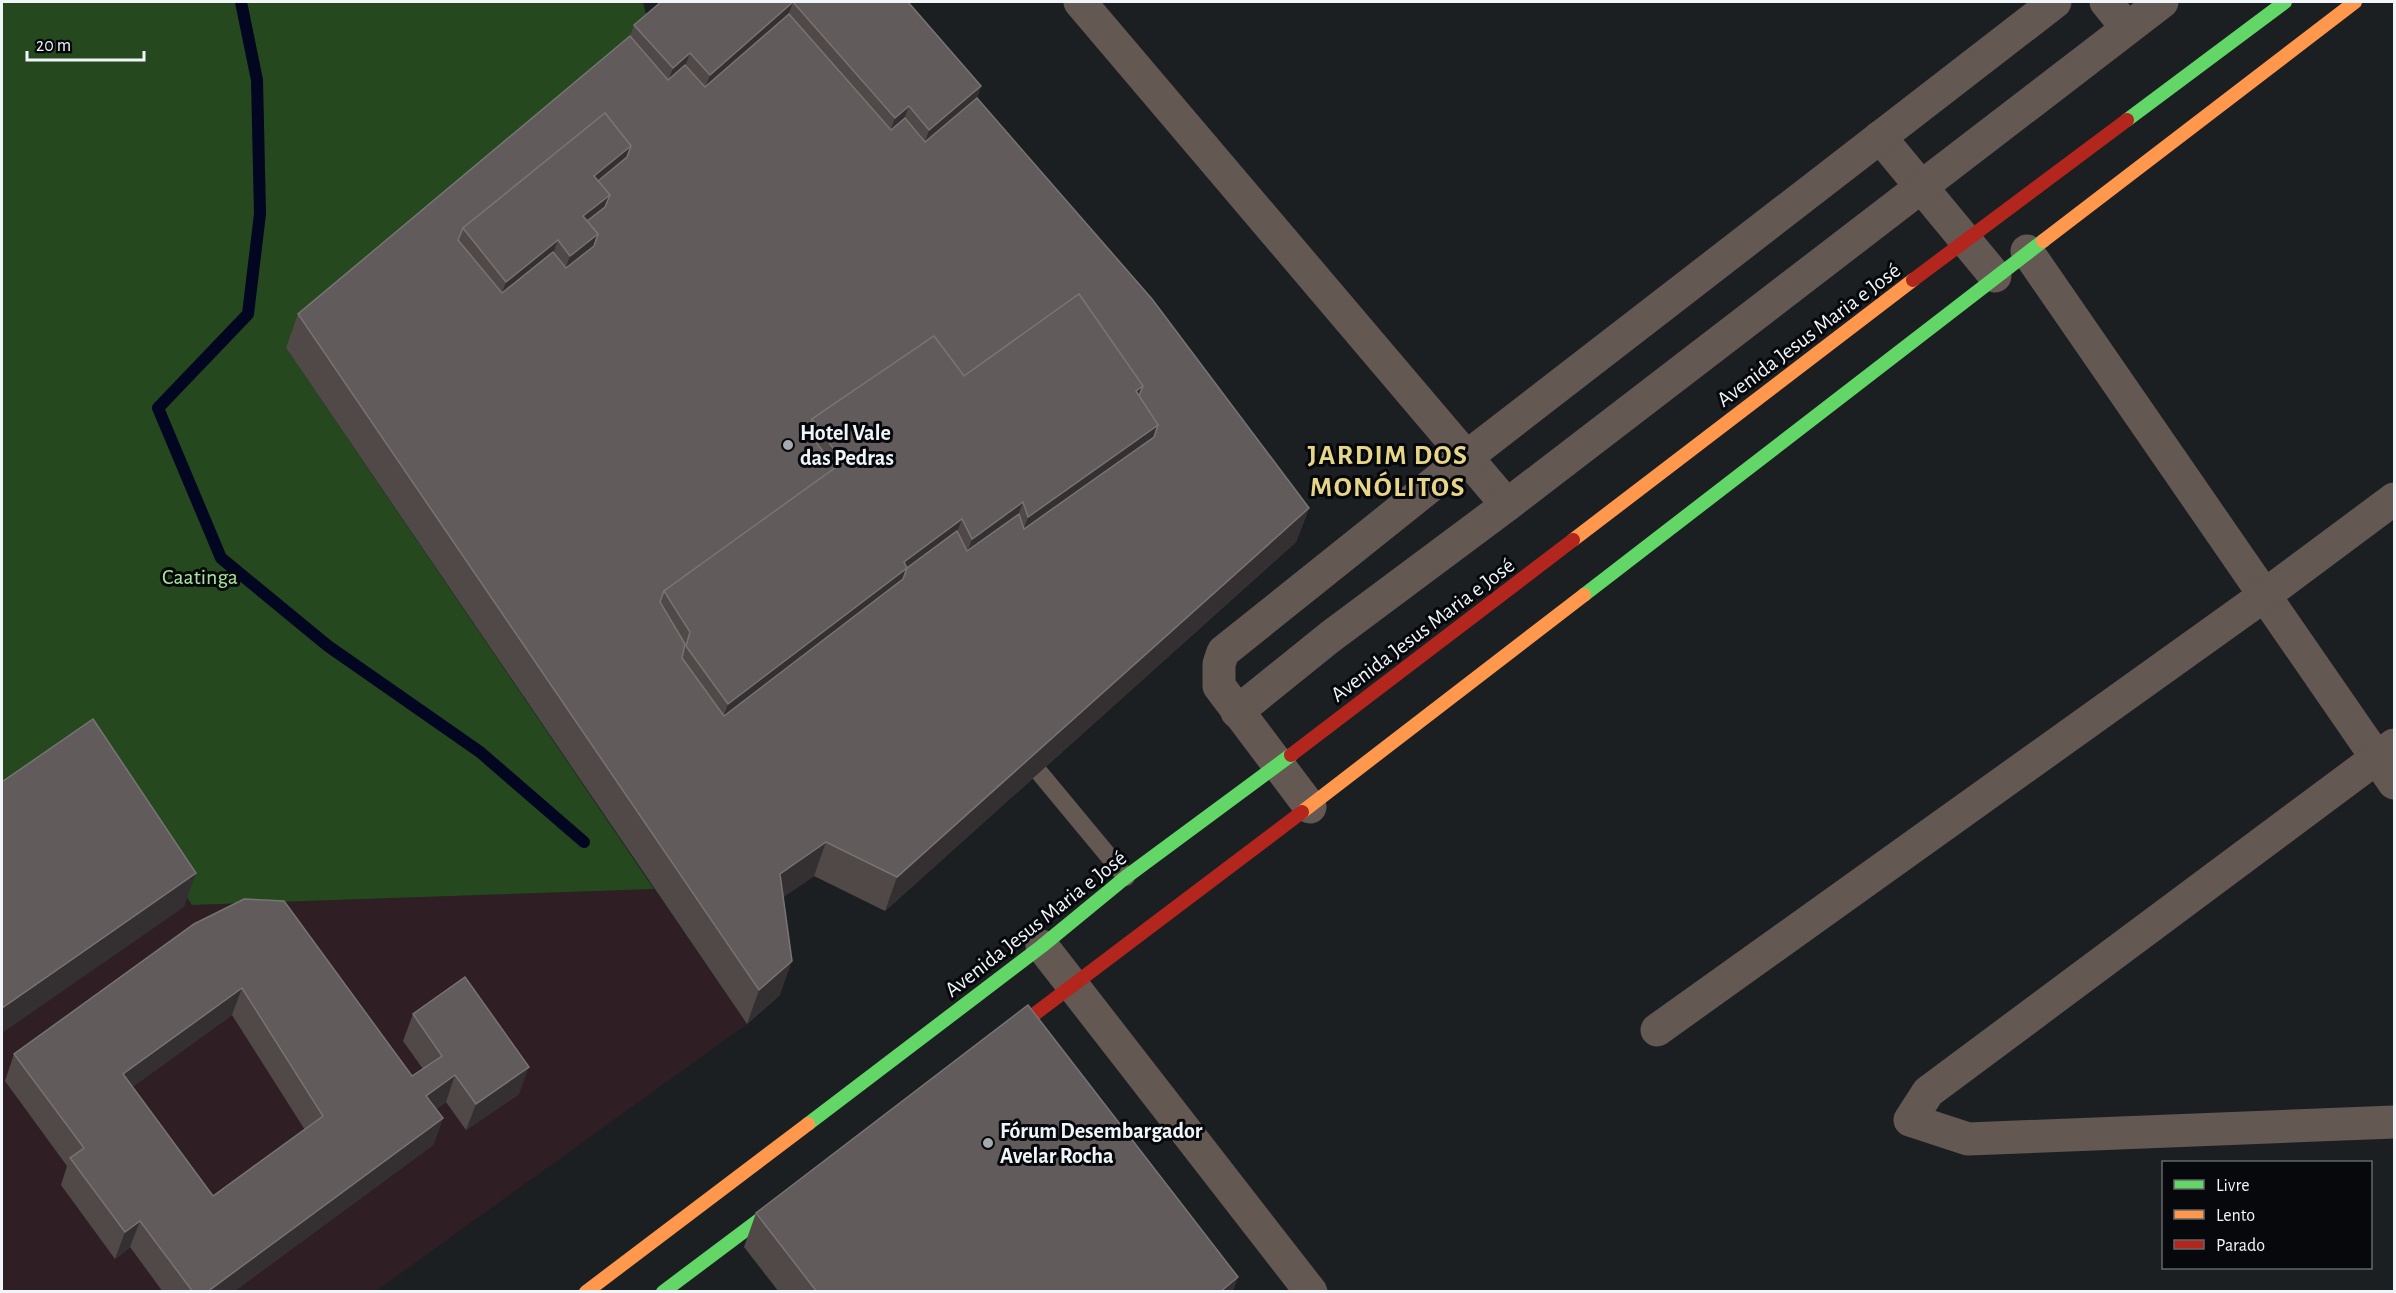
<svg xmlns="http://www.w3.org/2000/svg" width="2396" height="1293" font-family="'Alegreya Sans',sans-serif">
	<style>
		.education { fill: #2f1f24 }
		.forest { fill: #25481f }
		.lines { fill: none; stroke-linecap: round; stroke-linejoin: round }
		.stream { stroke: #020620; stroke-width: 12 }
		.lane { stroke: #645852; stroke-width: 18 }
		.street { stroke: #645852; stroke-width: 33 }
		.fast { stroke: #63d668; stroke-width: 14 }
		.slow { stroke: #ff974d; stroke-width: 14 }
		.jam { stroke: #b3261e; stroke-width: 14 }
		.wall { fill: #504948; fill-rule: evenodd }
		.shaded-wall { fill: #343031 }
		.building { fill: #615b5b; stroke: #787474; stroke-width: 1.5; fill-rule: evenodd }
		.poi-dot { fill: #a5aaae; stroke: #06080b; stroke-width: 2 }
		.labels { text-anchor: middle; stroke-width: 6; stroke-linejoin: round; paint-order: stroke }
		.street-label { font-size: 22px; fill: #f0f5fa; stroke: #06080b }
		.poi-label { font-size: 22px; font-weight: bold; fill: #f0f5fa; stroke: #06080b; text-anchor: start }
		.park-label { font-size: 22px; fill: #a9e69d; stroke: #06080b }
		.district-label { font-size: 28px; font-weight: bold; letter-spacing: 1.5px; fill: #e7d688; stroke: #06080b }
	</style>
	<rect width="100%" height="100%" fill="#1b1f22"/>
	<path class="education" d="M80,735l112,170 462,-16 93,135 -371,267h-374v-501z"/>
	<path class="forest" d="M2,2h641l9,38 -366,308 368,541 -462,16 -111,-170 -79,55z"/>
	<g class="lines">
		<path class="stream" d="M241,2l16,78 3,134 -12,100 -90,94 63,150 107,88 152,106 104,90"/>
		<path class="lane" d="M1024,754l102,123"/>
		<g class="street">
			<path d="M1080,2l427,503"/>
			<path d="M2106,2l21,26"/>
			<path d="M1880,137l115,139"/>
			<path d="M2027,251l367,532"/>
			<path d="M1237,712l93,-75 177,-132 655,-503"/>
			<path d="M2394,745l-466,347 -18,28 58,19 426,-17"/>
			<path d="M1310,807l-91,-121v-22l4,-12 245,-196 587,-454"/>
			<path d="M1042,946l269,346"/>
			<path d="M1657,1030l608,-435 129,-96"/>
		</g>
		<g class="fast">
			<path d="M2127,120l158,-118"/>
			<path d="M1584,595l459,-354"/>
			<path d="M808,1124l234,-178 84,-69 165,-122"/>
			<path d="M663,1292l124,-93"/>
		</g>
		<g class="slow">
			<path d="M2043,241l312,-239"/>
			<path d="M1573,540l340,-260"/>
			<path d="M1302,812l282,-217"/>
			<path d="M586,1292l222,-168"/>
		</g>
		<g class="jam">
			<path d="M1913,280l214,-160"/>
			<path d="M1291,755l282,-215"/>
			<path d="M999,1041l303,-229"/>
		</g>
	</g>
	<g class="wall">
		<path d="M661,2h247l73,84 -4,12 332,410 -13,34 -411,369 -71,-35 -31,21 -3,98 -33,29 -461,-676 12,-34 332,-278 4,-11z"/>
		<path d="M244,899l168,177 11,-7 -20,-28 10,-27 106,80 -53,36 -20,-28 -10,7 7,9 -10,27 -200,147h-70l-33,-45 -15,12 -54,-74 6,-19 -62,-85 9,-27zM232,1015l73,115 -92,66 -81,-109z"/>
		<path d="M756,1213l477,79h-454l-35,-45z"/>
	</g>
	<g class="shaded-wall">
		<path d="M793,2l-16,45 -84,74 17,-46z"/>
		<path d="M690,53l-17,46 -17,15 17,-46z"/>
		<path d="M981,86l-16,46 -52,44 16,-46z"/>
		<path d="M909,106l-17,46 -14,12 17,-46z"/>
		<path d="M631,146l-50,134 -28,22 17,-46 24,-80z"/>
		<path d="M558,240l-17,46 -52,41 17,-45z"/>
		<path d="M1143,386l-8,22 1,-17z"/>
		<path d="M1158,425l-16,46 -131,92 17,-46z"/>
		<path d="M1023,502l-17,46 -51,37 17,-46z"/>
		<path d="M1309,508l-13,34 -411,369 12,-34z"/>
		<path d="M962,519l-17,45 -234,186 17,-46 176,-142z"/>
		<path d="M826,842l-12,34 -46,32 12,-34z"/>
		<path d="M196,873l-12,34 -182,126v-25z"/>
		<path d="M792,961l-12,34 -33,29 12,-34z"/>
		<path d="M242,988l-10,27 -119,86 10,-27z"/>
		<path d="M529,1067l-10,27 -53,36 10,-26z"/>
		<path d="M455,1075l-9,27 -29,20 9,-26z"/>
		<path d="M443,1118l-10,27 -200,147h-26z"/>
		<path d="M140,1221l-10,26 -15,12 10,-27z"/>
		<path d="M1238,1277l-5,15h-13z"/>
	</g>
	<g class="building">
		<path d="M661,2h247l73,84 -52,44 -20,-24 -14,12 -102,-116 -83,73 -20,-22 -17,15 -39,-43z"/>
		<path d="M789,14l102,116 14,-12 20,24 52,-44 175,201 157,209 -412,369 -71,-35 -46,32 12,87 -33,29 -461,-676 332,-278 38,44 17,-15 20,22zM605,113l26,33 -4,11 -29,24 12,14 -5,12 -18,14 11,13 -4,12 -28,22 -13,-16 -51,41 -44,-53 5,-12zM1079,294l64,92 -4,10 19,29 -4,12 -130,92 -5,-15 -52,37 -10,-20 -50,37 -4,11 -179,137 -42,-58 3,-14 -25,-42 4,-11 171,-123 -27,-37 4,-12 122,-83 30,40z"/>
		<path d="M605,113l26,33 -37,30 16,19 -27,21 15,18 -28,22 -12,-16 -52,42 -43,-54z"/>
		<path d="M1079,294l64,92 -7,5 22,34 -130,92 -5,-15 -51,37 -10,-20 -58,43 3,6 -179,136 -42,-58 4,-14 -26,-41 179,-129 -31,-43 122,-83 30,40z"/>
		<path d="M93,719l103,154 -194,135v-226z"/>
		<path d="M244,899l40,2 128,175 30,-20 -29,-42 52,-37 64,90 -53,37 -21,-29 -29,21 17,22 -236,174h-14l-53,-71 -15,11 -55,-74 14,-10 -70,-94 180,-130zM242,988l81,128 -110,80 -90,-122z"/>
		<path d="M1028,1005l210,272 -18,15h-403l-61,-79z"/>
	</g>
	<g class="poi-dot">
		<circle cx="788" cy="445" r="6"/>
		<circle cx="988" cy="1143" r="6"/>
	</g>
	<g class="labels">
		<g class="street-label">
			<text transform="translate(1808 334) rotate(-37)" y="8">Avenida Jesus Maria e José</text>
			<text transform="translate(1422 629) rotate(-37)" y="8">Avenida Jesus Maria e José</text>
			<text transform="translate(1035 923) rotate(-38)" y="8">Avenida Jesus Maria e José</text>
		</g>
		<g class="poi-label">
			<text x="800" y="440">Hotel Vale<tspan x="800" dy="25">das Pedras</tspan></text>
			<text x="1000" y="1138">Fórum Desembargador<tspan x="1000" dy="25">Avelar Rocha</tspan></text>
		</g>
		<g class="park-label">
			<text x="200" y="584">Caatinga</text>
		</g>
		<g class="district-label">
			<text x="1388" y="464">JARDIM DOS<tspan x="1388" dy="32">MONÓLITOS</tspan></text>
		</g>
	</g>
	<rect width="2396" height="1293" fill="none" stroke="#f0f5fa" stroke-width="6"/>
	<rect x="2162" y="1161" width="210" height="108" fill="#06080b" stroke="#64676b" stroke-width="1.5"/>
	<rect x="2174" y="1180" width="30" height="9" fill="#63d668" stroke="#64676b" stroke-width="1.5"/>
	<text x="2216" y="1191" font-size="18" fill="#f0f5fa">Livre</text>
	<rect x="2174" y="1210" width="30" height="9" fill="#ff974d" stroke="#64676b" stroke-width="1.5"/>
	<text x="2216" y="1221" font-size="18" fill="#f0f5fa">Lento</text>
	<rect x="2174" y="1240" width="30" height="9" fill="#b3261e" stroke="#64676b" stroke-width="1.5"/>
	<text x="2216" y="1251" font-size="18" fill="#f0f5fa">Parado</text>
	<path d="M27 51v9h117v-9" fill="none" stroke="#f0f5fa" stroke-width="3"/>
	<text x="36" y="51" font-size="18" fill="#f0f5fa" stroke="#06080b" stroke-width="4.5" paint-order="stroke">20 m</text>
</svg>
